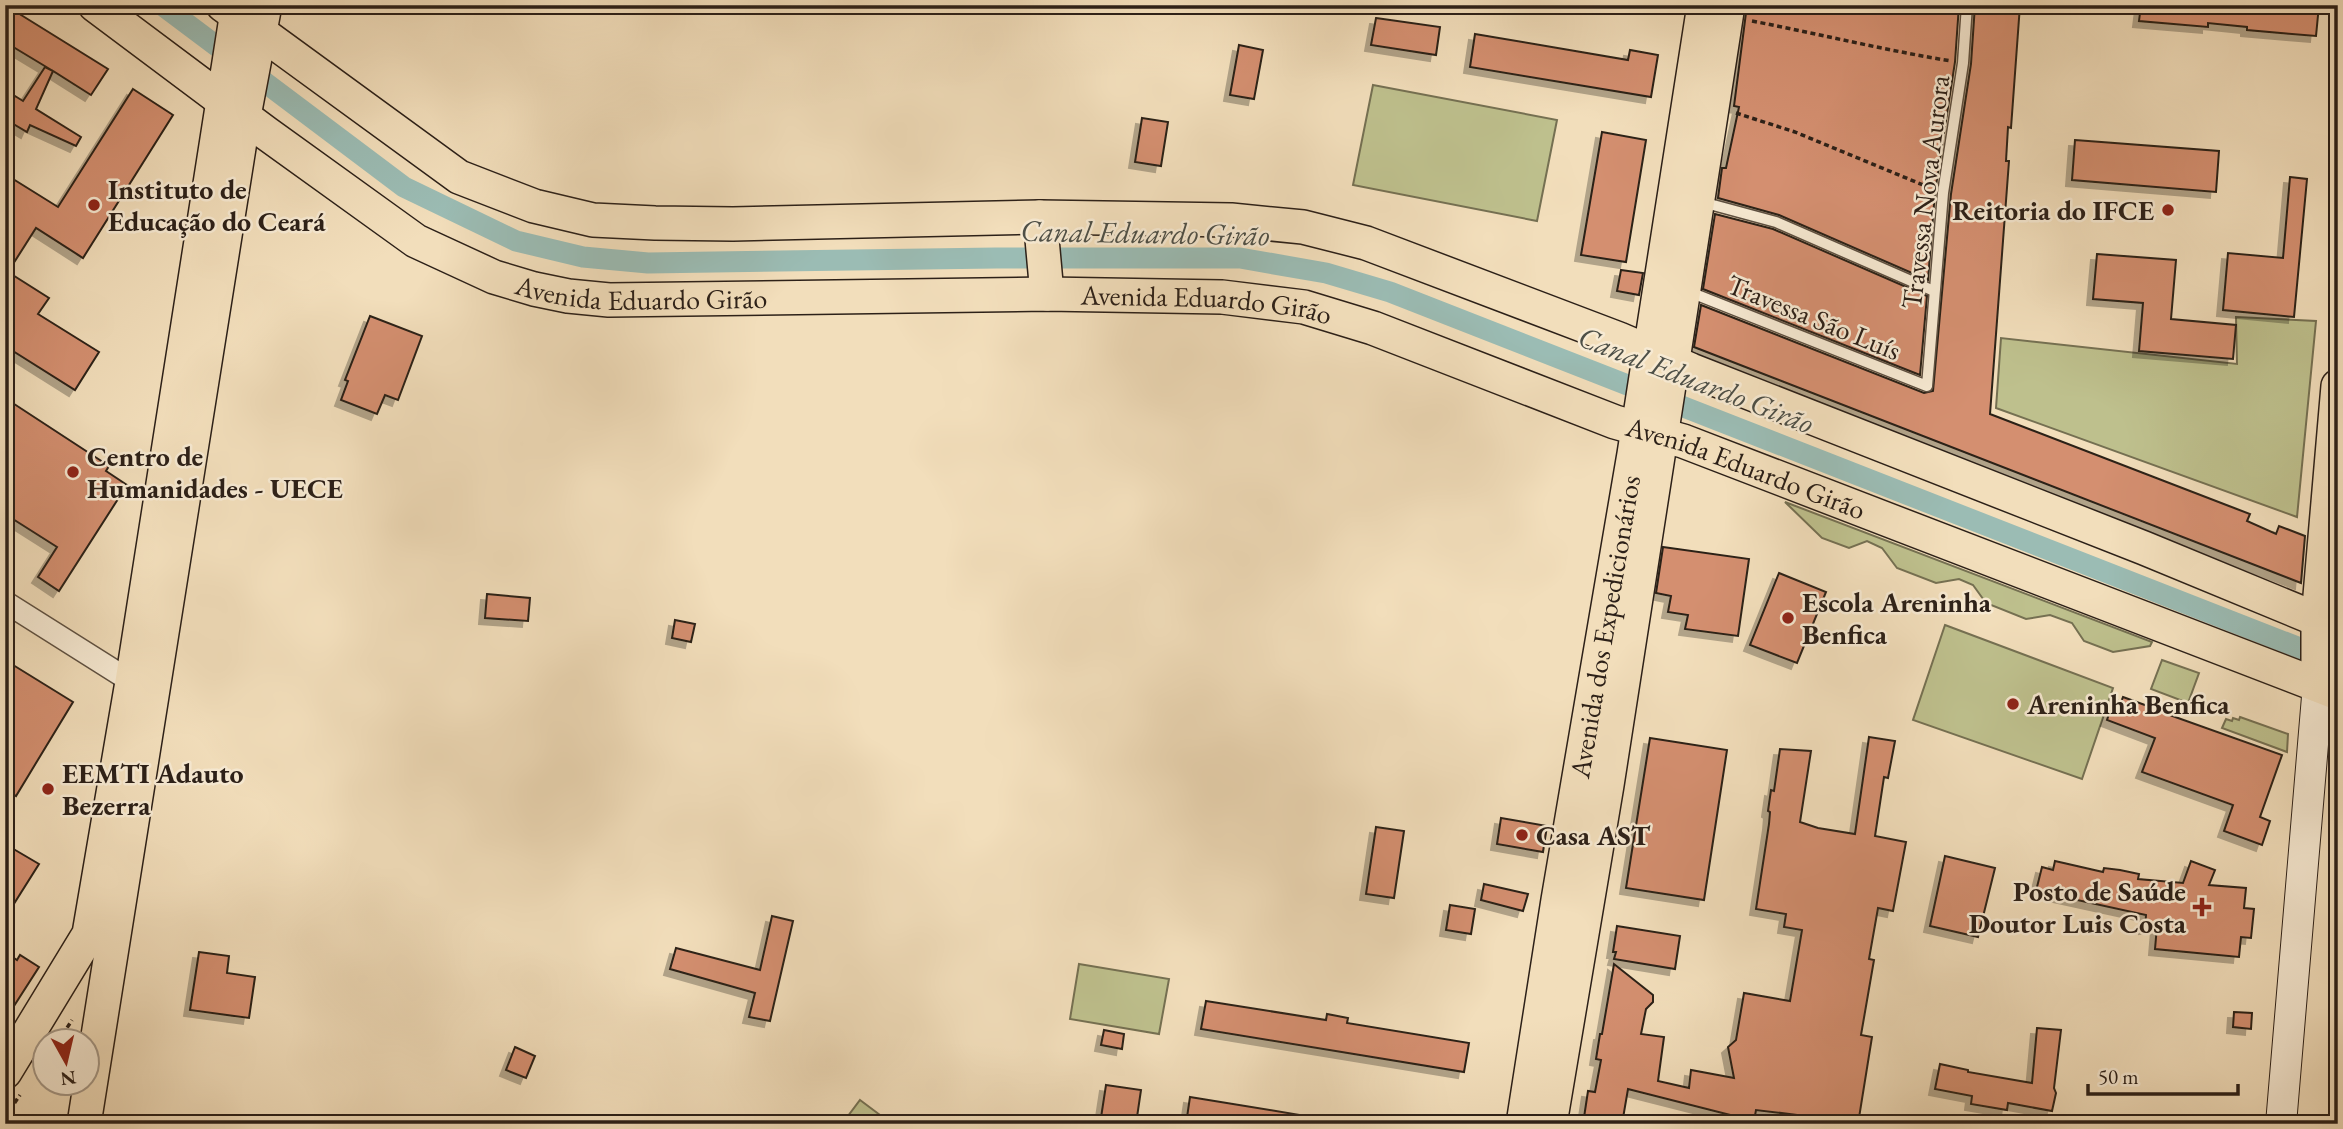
<svg xmlns="http://www.w3.org/2000/svg" width="2343" height="1129" font-family="'EB Garamond',serif">
	<style>
		.green { fill: #bec08d; stroke: #757052; stroke-width: 2 }
		.lines { fill: none; stroke-linecap: round; stroke-linejoin: round }
		.canal { stroke: #9bbcb4; stroke-width: 21 }
		.building { fill: #d48f70; stroke: #2c2018; stroke-width: 2; filter: url(#shadow) }
		.lane-casing { stroke: #5e5041; stroke-width: 13 }
		.street-casing { stroke: #5e5041; stroke-width: 24 }
		.secondary-casing { stroke: #2c2018; stroke-width: 32 }
		.primary-casing { stroke: #2c2018; stroke-width: 36 }
		.path { stroke: #2c2018; stroke-width: 3.5; stroke-dasharray: 5 3.5; stroke-linecap: butt }
		.lane { stroke: #f7ead3; stroke-width: 10 }
		.street { stroke: #f7ead3; stroke-width: 21 }
		.secondary { stroke: #f7ead3; stroke-width: 30 }
		.primary { stroke: #f2debb; stroke-width: 33 }
		.poi-dot { fill: #8f2418; stroke: #f7ead3; stroke-width: 2.5 }
		.labels { text-anchor: middle; stroke-width: 5; stroke-linejoin: round; paint-order: stroke }
		.poi-label { font-size: 28px; font-weight: bold; fill: #2c2018; stroke: #f7ead3; text-anchor: start }
		.street-label { font-size: 28px; fill: #2c2018; stroke: #f7ead3 }
		.water-label { font-size: 30px; font-style: italic; fill: #4d4f47; stroke: #f7ead3 }
	</style>
	<defs>
		<filter id="shadow"><feDropShadow dx="-6" dy="6" stdDeviation="0" flood-color="#0004"/></filter>
	</defs>
	<rect width="100%" height="100%" fill="#f2debb"/>
	<filter id="stains"><feTurbulence type="fractalNoise" baseFrequency=".00286" numOctaves="4"/><feColorMatrix values="0 0 0 0 .2 0 0 0 0 .09 0 0 0 0 .02 0 0 0 .5 -.17"/></filter>
	<radialGradient id="worn" r=".72"><stop offset=".6" stop-color="#630" stop-opacity="0"/><stop offset="1" stop-color="#630" stop-opacity=".3"/></radialGradient>
	<g class="green">
		<path d="M1373,85l184,35 -20,101 -184,-36z"/>
		<path d="M2236,317l80,4 -19,196 -301,-109 5,-70 236,26z"/>
		<path d="M1785,502l367,140 -2,4 -37,6 -29,-11 -12,-18 -22,-8 -24,4 -40,-16 -13,-18 -14,-6 -23,4 -39,-15 -15,-20 -15,-7 -18,7 -27,-10z"/>
		<path d="M1945,625l168,63 -31,91 -169,-59z"/>
		<path d="M2162,660l37,13 -11,30 -37,-14z"/>
		<path d="M2240,717l48,17 -1,18 -65,-24 4,-9 6,2 1,-3 6,2z"/>
		<path d="M1079,964l90,15 -10,55 -89,-15z"/>
		<path d="M860,1100l32,24h-50z"/>
	</g>
	<g class="lines">
		<path class="canal" d="M162,5l242,182 112,54 67,16 65,6 348,-5h244l86,15 64,19 948,371"/>
	</g>
	<g class="building">
		<path d="M5,5l103,64 -17,26 -38,-24 -17,38 45,28 -5,9 -46,-21 -3,7 -22,-13v-9l10,-14 8,5 22,-34 8,4 -48,-29z"/>
		<path d="M1747,5h212l-4,57 -20,130 -7,88 -149,-65 -61,-17 4,-30h4l13,-61 -5,-1z"/>
		<path d="M1975,5h45l-9,123 -3,-1 -2,34h3l-19,253 239,92 21,8 -3,7 29,13 3,-8 26,10 -4,47 -607,-236 7,-42 223,88 9,-2 18,-197 20,-130z"/>
		<path d="M2141,5h178l-3,31 -69,-6v-3l-39,-4v4l-69,-6z"/>
		<path d="M1376,18l64,9 -4,28 -65,-10z"/>
		<path d="M1475,34l153,26 2,-10 28,5 -7,42 -181,-30z"/>
		<path d="M1239,45l24,5 -9,49 -24,-4z"/>
		<path d="M133,89l40,26 -90,143 -47,-30 -28,44 41,26 -11,16 61,38 -24,38 -70,-44v-172l53,33z"/>
		<path d="M1142,118l26,4 -7,44 -26,-4z"/>
		<path d="M1602,132l44,8 -20,122 -45,-7z"/>
		<path d="M2075,140l144,11 -3,41 -144,-12z"/>
		<path d="M2290,177l17,2 -13,138 -71,-7 5,-57 55,5z"/>
		<path d="M1715,214l58,15 154,67 -7,79 -217,-86z"/>
		<path d="M2097,254l79,6 -5,59 65,6 -3,34 -94,-8 4,-48 -50,-4z"/>
		<path d="M1621,270l22,3 -4,22 -22,-4z"/>
		<path d="M370,316l52,20 -24,64 -13,-5 -8,19 -36,-14 7,-19 -3,-1z"/>
		<path d="M5,398l104,68 -3,5 21,14 -68,106 -21,-14 19,-30 -52,-33z"/>
		<path d="M1663,547l86,12 -11,77 -53,-7 3,-14 -20,-3 3,-16 -15,-3z"/>
		<path d="M1779,573l47,19 -29,71 -47,-18z"/>
		<path d="M487,594l43,4 -2,23 -43,-3z"/>
		<path d="M675,620l20,4 -4,18 -19,-4z"/>
		<path d="M5,660l68,42 -57,94 -11,-7z"/>
		<path d="M2123,697l41,15v1l118,42 -22,62 10,4 -8,24 -38,-14 9,-26 -91,-33 13,-34 -48,-18 7,-21 7,3z"/>
		<path d="M1869,737l26,4 -7,37 -4,-1 -9,59 31,6 -13,69 -15,-3 -9,51 5,1 -13,75 11,2 -14,87h-62l2,-9 -42,-5 -2,11 -126,-32 -6,35h-39l5,-33 7,1 6,-32 -5,-1 4,-25h2l12,-70 39,31v7l-7,7 -5,25 23,3 -6,44 31,7 2,-18 43,8 -6,-31 8,-7 8,-47 46,8 12,-71 -18,-3 2,-13 -30,-5 13,-85 1,-12 -2,-1 3,-21 3,1 6,-42 31,2 -11,71 18,6 37,6z"/>
		<path d="M1650,738l77,12 -23,150 -78,-12z"/>
		<path d="M1501,818l46,8 -4,26 -46,-8z"/>
		<path d="M1376,827l28,4 -10,67 -28,-4z"/>
		<path d="M5,844l34,20 -34,54z"/>
		<path d="M1945,856l50,12 -17,69 -48,-11z"/>
		<path d="M2055,861l48,11 1,-4 16,2 19,4 -1,5 45,4 8,-22 24,9 -6,15 37,3 -2,20 10,1 -3,29 -10,-1 -2,20 -84,-8 2,-23 -12,2 1,-13 -110,-24 6,-24 11,3z"/>
		<path d="M1484,884l44,10 -5,17 -42,-11z"/>
		<path d="M1450,905l25,4 -4,25 -25,-4z"/>
		<path d="M772,916l21,5 -23,100 -21,-4 6,-24 -85,-24 6,-21 84,22z"/>
		<path d="M1617,926l63,10 -5,33 -61,-10 2,-7h-3z"/>
		<path d="M5,952l12,8 3,-5 19,12 -34,53z"/>
		<path d="M199,952l30,4 -2,17 28,4 -6,41 -59,-8z"/>
		<path d="M1206,1001l120,19 1,-6 21,4 -1,5 122,20 -5,29 -263,-43z"/>
		<path d="M2234,1012l18,1 -1,16 -18,-2z"/>
		<path d="M2037,1028l24,2 -7,58 2,5 -4,18 -44,-8 -1,7 -36,-6 1,-8 -37,-7 5,-25 28,6v2l64,11z"/>
		<path d="M1104,1030l20,4 -2,15 -21,-4z"/>
		<path d="M515,1047l20,9 -9,22 -20,-8z"/>
		<path d="M1106,1085l35,5 -5,34h-36z"/>
		<path d="M1190,1097l110,18 -1,9h-113z"/>
	</g>
	<g class="lines">
		<g class="lane-casing">
			<g id="lane">
				<path d="M1702,202l74,20 158,69"/>
				<path d="M1687,291l240,95 16,-193 20,-130 4,-58"/>
			</g>
		</g>
		<g class="street-casing">
			<path id="street" d="M5,602l127,80 9,2"/>
		</g>
		<g class="secondary-casing">
			<path id="secondary" d="M2281,1124l37,-439"/>
		</g>
		<g class="primary-casing">
			<g id="primary">
				<path id="s1" d="M95,5l171,128 150,108 78,36 40,12 34,7 41,4 438,-6 175,3 82,10 69,21 242,94 68,19 655,252"/>
				<path d="M223,5l236,172 75,29 59,14 62,3 78,1 307,-7 191,3 72,7 63,16 253,96 72,31 453,178 194,80"/>
				<path d="M1040,217l7,77"/>
				<path d="M2318,685v-66l20,-233"/>
				<path d="M5,1072l84,-138 43,-252 106,-677"/>
				<path d="M84,1124l160,-1008 21,-111"/>
				<path id="s2" d="M1523,1124l35,-224 76,-446 70,-449"/>
				<path d="M1550,1124l57,-339 121,-780"/>
			</g>
		</g>
		<g class="path">
			<path d="M1931,5l23,5"/>
			<path d="M1752,21c67,13 132,29 199,40"/>
			<path d="M1736,113l59,19 133,55"/>
			<path d="M58,1042l14,-22"/>
			<path d="M5,1117l15,-22"/>
		</g>
		<use href="#lane" class="lane"/>
		<use href="#street" class="street"/>
		<use href="#secondary" class="secondary"/>
		<use href="#primary" class="primary"/>
	</g>
	<g class="poi-dot">
		<circle cx="94" cy="205" r="7"/>
		<circle cx="2168" cy="210" r="7"/>
		<circle cx="73" cy="472" r="7"/>
		<circle cx="1788" cy="618" r="7"/>
		<circle cx="2013" cy="704" r="7"/>
		<circle cx="48" cy="789" r="7"/>
		<circle cx="1522" cy="835" r="7"/>
		<path d="M2198.5 896.5h7v7h7v7h-7v7h-7v-7h-7v-7h7z"/>
	</g>
	<g class="labels">
		<g class="poi-label">
			<text x="108" y="199">Instituto de<tspan x="108" dy="32">Educação do Ceará</tspan></text>
			<text x="2154" y="220" text-anchor="end">Reitoria do IFCE</text>
			<text x="87" y="466">Centro de<tspan x="87" dy="32">Humanidades - UECE</tspan></text>
			<text x="1802" y="612">Escola Areninha<tspan x="1802" dy="32">Benfica</tspan></text>
			<text x="2027" y="714">Areninha Benfica</text>
			<text x="62" y="783">EEMTI Adauto<tspan x="62" dy="32">Bezerra</tspan></text>
			<text x="1536" y="845">Casa AST</text>
			<text x="2186" y="901" text-anchor="end">Posto de Saúde<tspan x="2186" dy="32">Doutor Luis Costa</tspan></text>
		</g>
		<g class="street-label">
			<text transform="translate(1925 192) rotate(-83)" y="10">Travessa Nova Aurora</text>
			<text dy="10" stroke="none"><textPath href="#s1" startOffset="634">Avenida Eduardo Girão</textPath></text>
			<text dy="10" stroke="none"><textPath href="#s1" startOffset="1200">Avenida Eduardo Girão</textPath></text>
			<text transform="translate(1814 317) rotate(22)" y="10">Travessa São Luís</text>
			<text dy="10" stroke="none"><textPath href="#s1" startOffset="1768">Avenida Eduardo Girão</textPath></text>
			<text dy="10" stroke="none"><textPath href="#s2" startOffset="504">Avenida dos Expedicionários</textPath></text>
		</g>
		<g class="water-label">
			<text transform="translate(1145 233) rotate(1)" y="10">Canal Eduardo Girão</text>
			<text transform="translate(1696 380) rotate(21)" y="10">Canal Eduardo Girão</text>
		</g>
	</g>
	<rect width="2343" height="1129" fill="none" stroke="#f2debb" stroke-width="28"/>
	<rect x="7" y="7" width="2329" height="1115" fill="none" stroke="#2c2018" stroke-width="3.5"/>
	<rect x="14" y="14" width="2315" height="1101" fill="none" stroke="#2c2018" stroke-width="2"/>
	<g transform="translate(66 1062) rotate(172)"><circle r="33" fill="#f7ead3" stroke="#a69988" stroke-width="2"/>
	<path d="M0-5L12 26L0 18L-12 26Z" fill="#8f2418"/>
	<text y="-10" font-size="19" font-weight="bold" text-anchor="middle" fill="#2c2018">N</text>
	</g>
	<path d="M2088 1084v10h150v-10" fill="none" stroke="#2c2018" stroke-width="3.5"/>
	<text x="2098" y="1084" font-size="21" fill="#2c2018" stroke="#f7ead3" stroke-width="5" paint-order="stroke">50 m</text>
	<rect width="100%" height="100%" filter="url(#stains)"/>
	<rect width="100%" height="100%" fill="url(#worn)"/>
</svg>
